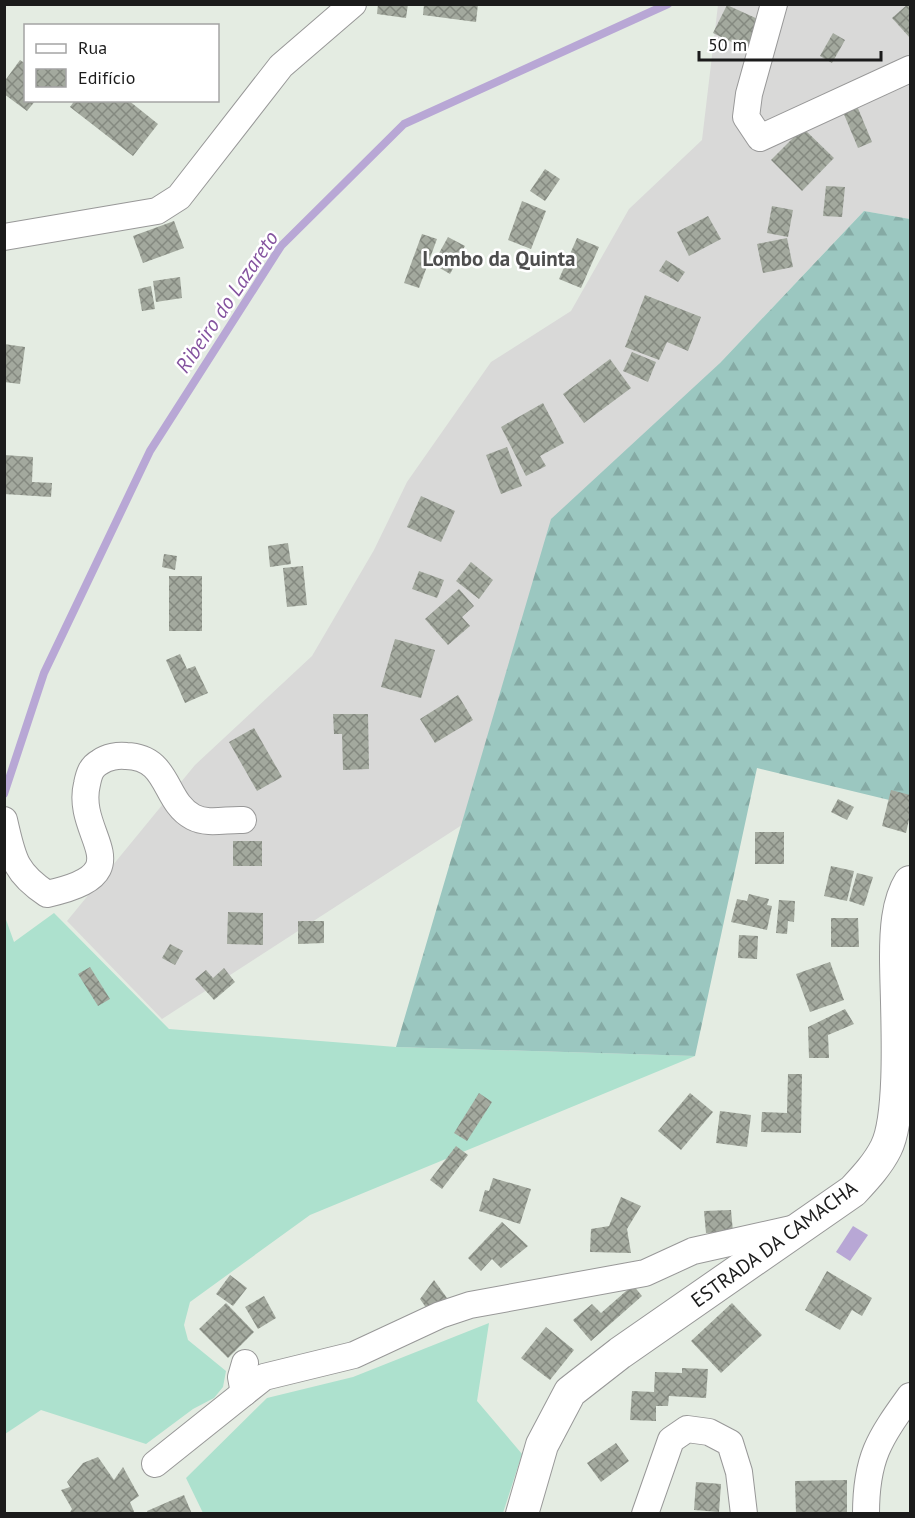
<svg xmlns="http://www.w3.org/2000/svg" width="915" height="1518" font-family="'PT Sans',sans-serif">
	<style>
		.residential { fill: #d9d9d8 }
		.grass { fill: #ade1ce }
		.forest { fill: url(#forest-firs) }
		.water { fill: #b8a7d5 }
		.lines { fill: none; stroke-linecap: round; stroke-linejoin: round }
		.stream { stroke: #b8a7d5; stroke-width: 8 }
		.building { fill: url(#building-cross-hatch) }
		.minor-casing { stroke: #989898; stroke-width: 28 }
		.tertiary-casing { stroke: #989898; stroke-width: 34 }
		.minor { stroke: #fff; stroke-width: 26 }
		.tertiary { stroke: #fff; stroke-width: 32 }
		.labels { text-anchor: middle; stroke-width: 5; stroke-linejoin: round; paint-order: stroke }
		.street-label { font-size: 20px; fill: #1b1b1b; stroke: #fff }
		.neighbourhood-label { font-size: 21px; font-weight: bold; fill: #4e4e4e; stroke: #fff }
		.water-label { font-size: 21px; font-style: italic; fill: #84539f; stroke: #fff }
	</style>
	<defs>
		<pattern id="forest-firs" width="22" height="20" patternUnits="userSpaceOnUse" patternTransform="scale(1.5)"><rect width="22" height="20" fill="#9bc7c0"/><path d="M5 1l3.5 6h-7zM16 11l3.5 6h-7z" fill="#85aaa4"/></pattern>
		<pattern id="building-cross-hatch" width="8" height="8" patternUnits="userSpaceOnUse" patternTransform="scale(1.5)"><rect width="8" height="8" fill="#a3a99e"/><path d="M0 0l8 8M0 8l8-8" fill="none" stroke="#848980"/></pattern>
	</defs>
	<rect width="100%" height="100%" fill="#e4ece2"/>
	<path class="residential" d="M718,5h192v214l-46,-8 -144,152 -255,460 -303,196 -95,-98 128,-156 117,-109 62,-106 33,-68 84,-120 80,-51 58,-102 73,-69z"/>
	<g class="grass">
		<path d="M54,913l115,116 227,18 299,9 -385,159 -120,87 -6,23 4,15 38,31 -3,16 -9,11 -21,11 -47,35 -105,-34 -36,24 -1,-520 10,28z"/>
		<path d="M489,1323l-12,78 45,53 -19,59h-300l-17,-35 81,-80 86,-21z"/>
	</g>
	<path class="forest" d="M864,211l46,8v586l-153,-37 -62,288 -299,-9 155,-528 169,-156z"/>
	<path class="water" d="M853,1226l15,9 -18,26 -14,-9z"/>
	<g class="lines">
		<path class="stream" d="M4,794l40,-121 106,-222 131,-205 123,-122 264,-120"/>
	</g>
	<g class="building">
		<path d="M378,4h30l-2,14 -29,-4z"/>
		<path d="M424,4h54l-2,18 -53,-7z"/>
		<path d="M908,4h2v34l-18,-20z"/>
		<path d="M727,5l33,15 -14,29 -33,-16z"/>
		<path d="M833,33l12,7 -13,23 -12,-7z"/>
		<path d="M20,60l6,4v36h10l-9,11 -23,-17v-12z"/>
		<path d="M75,100h53l30,24 -25,32 -63,-49z"/>
		<path d="M857,106l15,36 -14,6 -15,-36z"/>
		<path d="M803,128l31,30 -32,33 -31,-31z"/>
		<path d="M545,169l15,10 -15,22 -15,-10z"/>
		<path d="M826,186l19,1 -3,30 -19,-1z"/>
		<path d="M522,201l24,10 -15,38 -23,-9z"/>
		<path d="M772,206l21,4 -5,27 -21,-4z"/>
		<path d="M708,216l13,23 -32,17 -12,-24z"/>
		<path d="M174,221l10,27 -41,15 -10,-27z"/>
		<path d="M422,234l15,5 -18,49 -15,-5z"/>
		<path d="M448,237l17,9 -15,28 -17,-10z"/>
		<path d="M577,238l22,9 -18,41 -22,-9z"/>
		<path d="M787,238l6,29 -30,6 -6,-29z"/>
		<path d="M666,260l19,12 -7,10 -19,-11z"/>
		<path d="M180,277l2,21 -26,4 -3,-21z"/>
		<path d="M151,286l4,23 -13,2 -4,-22z"/>
		<path d="M645,295l56,22 -13,34 -21,-9 -8,18 -34,-13z"/>
		<path d="M4,344l21,3 -5,37 -16,-2z"/>
		<path d="M632,352l24,10 -8,20 -25,-11z"/>
		<path d="M610,359l21,29 -47,35 -21,-29z"/>
		<path d="M543,403l21,40 -24,13 6,10 -20,10 -25,-49z"/>
		<path d="M507,447l15,39 -21,8 -15,-39z"/>
		<path d="M4,455l29,2 -1,25 20,1 -1,14 -47,-3z"/>
		<path d="M421,496l34,15 -14,31 -34,-15z"/>
		<path d="M288,543l3,21 -21,3 -2,-21z"/>
		<path d="M164,554l13,2 -2,14 -13,-3z"/>
		<path d="M471,562l22,18 -14,19 -23,-18z"/>
		<path d="M303,566l4,39 -20,2 -4,-39z"/>
		<path d="M419,571l25,9 -7,18 -25,-9z"/>
		<rect x="169" y="576" width="33" height="55"/>
		<path d="M459,589l15,17 -12,11 8,9 -22,19 -23,-26z"/>
		<path d="M395,639l40,11 -14,48 -40,-11z"/>
		<path d="M180,654l7,15 8,-3 13,27 -23,10 -19,-43z"/>
		<path d="M458,695l15,25 -38,23 -15,-24z"/>
		<path d="M333,714h35l1,55 -26,1 -1,-36h-8z"/>
		<path d="M254,728l28,49 -25,14 -28,-49z"/>
		<path d="M891,790l19,5v20l-4,18 -24,-7z"/>
		<path d="M838,799l16,8 -7,13 -16,-8z"/>
		<rect x="755" y="832" width="29" height="32"/>
		<rect x="233" y="841" width="29" height="25"/>
		<path d="M831,866l23,5 -7,30 -23,-5z"/>
		<path d="M857,873l16,4 -9,29 -15,-5z"/>
		<path d="M749,894l20,5 -2,6 5,1 -5,24 -36,-8 6,-23 10,2z"/>
		<path d="M779,900l16,1 -1,21 -6,-1 -1,13 -11,-1z"/>
		<path d="M228,912l35,1v32l-36,-1z"/>
		<path d="M831,918h27l1,29h-28z"/>
		<path d="M298,921h26v22l-26,1z"/>
		<path d="M739,935l19,1 -1,23 -19,-1z"/>
		<path d="M170,944l13,7 -8,14 -13,-7z"/>
		<path d="M830,962l14,38 -34,12 -14,-38z"/>
		<path d="M90,967l20,32 -12,7 -20,-32z"/>
		<path d="M224,968l11,14 -21,18 -19,-21 11,-9 7,8z"/>
		<path d="M845,1009l9,15 -26,11 1,23h-20l-1,-31z"/>
		<path d="M788,1074h14l-1,59 -40,-1 1,-20 25,1z"/>
		<path d="M479,1093l13,9 -25,39 -13,-8z"/>
		<path d="M690,1093l23,19 -32,38 -23,-19z"/>
		<path d="M720,1111l31,4 -4,32 -31,-4z"/>
		<path d="M456,1146l12,9 -26,34 -12,-9z"/>
		<path d="M493,1178l38,11 -11,35 -41,-13 6,-21 4,1z"/>
		<path d="M621,1197l20,9 -14,23 4,24 -41,-1 1,-23 18,-3z"/>
		<path d="M731,1210l2,22 -27,1 -2,-22z"/>
		<path d="M502,1222l26,24 -27,22 -9,-9 -11,12 -13,-13z"/>
		<path d="M827,1271l45,27 -10,18 -10,-6 -12,20 -35,-20z"/>
		<path d="M230,1275l17,13 -14,18 -17,-12z"/>
		<path d="M434,1280l13,18 -20,11 -7,-10z"/>
		<path d="M633,1285l9,11 -51,45 -18,-21 19,-16 9,9z"/>
		<path d="M264,1296l12,22 -18,11 -13,-22z"/>
		<path d="M226,1303l28,29 -26,26 -29,-29z"/>
		<path d="M732,1303l30,32 -41,38 -30,-32z"/>
		<path d="M546,1327l28,23 -24,30 -29,-22z"/>
		<path d="M682,1368l26,1 -2,29 -37,-2 -1,10h-12v15l-26,-1 2,-29 22,1 1,-20 27,1z"/>
		<path d="M616,1443l13,18 -28,21 -14,-19z"/>
		<path d="M98,1457l16,23 9,-13 16,29 -9,6 5,12h-66l3,-5 -11,-19 9,-3 -3,-5 16,-19z"/>
		<path d="M847,1480v34h-51l-1,-33z"/>
		<path d="M696,1482l25,2 -2,28 -25,-2z"/>
		<path d="M184,1495l8,19h-44l-1,-3z"/>
	</g>
	<g class="lines">
		<g class="minor-casing">
			<g id="minor">
				<path d="M774,4l-25,90 -3,23 14,21 150,-69"/>
				<path d="M4,237l153,-26 22,-14 102,-131 72,-62"/>
				<path d="M4,820c9,38 10,52 43,74 99,-22 27,-57 40,-110 2,-10 4,-17 13,-22 7,-5 18,-7 26,-6 44,1 37,45 67,61 15,8 34,2 50,3"/>
				<path d="M244,1393l-3,-16 4,-14"/>
				<path d="M155,1464l109,-87 90,-22 86,-40 30,-10 175,-32 48,-22 103,-23"/>
				<path d="M645,1514l26,-74 16,-11 22,3 21,11 9,29 5,42"/>
				<path d="M866,1514c0,-56 13,-75 44,-118"/>
			</g>
		</g>
		<g class="tertiary-casing">
			<path id="tertiary" d="M522,1514l20,-69 28,-53 50,-39 233,-162c13,-14 25,-27 33,-43 18,-36 10,-148 10,-191 0,-25 1,-54 14,-75"/>
		</g>
		<use href="#minor" class="minor"/>
		<use href="#tertiary" class="tertiary"/>
	</g>
	<g class="labels">
		<g class="street-label">
			<text transform="translate(774 1244) rotate(-36)" y="7">ESTRADA DA CAMACHA</text>
		</g>
		<g class="neighbourhood-label">
			<text x="499" y="266">Lombo da Quinta</text>
		</g>
		<g class="water-label">
			<text transform="translate(227 302) rotate(-56)" y="7">Ribeiro do Lazareto</text>
		</g>
	</g>
	<rect width="915" height="1518" fill="none" stroke="#1b1b1b" stroke-width="12"/>
	<rect x="24" y="24" width="195" height="78" fill="#ffffff" stroke="#a4a4a4" stroke-width="1.5"/>
	<rect x="36" y="44" width="30" height="9" fill="#ffffff" stroke="#a4a4a4" stroke-width="1.5"/>
	<text x="78" y="54" font-size="18" fill="#1b1b1b">Rua</text>
	<rect x="36" y="69" width="30" height="18" fill="url(#building-cross-hatch)" stroke="#a4a4a4" stroke-width="1.5"/>
	<text x="78" y="84" font-size="18" fill="#1b1b1b">Edifício</text>
	<path d="M699 51v9h182v-9" fill="none" stroke="#1b1b1b" stroke-width="3"/>
	<text x="708" y="51" font-size="18" fill="#1b1b1b" stroke="#ffffff" stroke-width="4.5" paint-order="stroke">50 m</text>
</svg>
